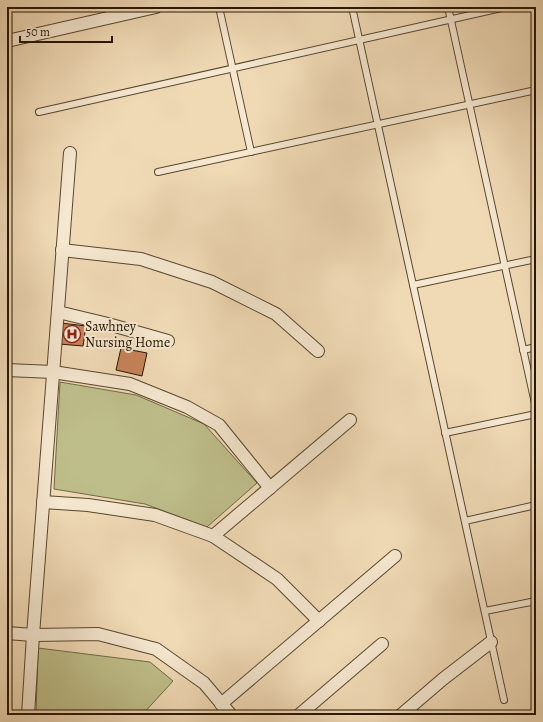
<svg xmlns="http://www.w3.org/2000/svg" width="543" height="722" font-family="Alegreya,serif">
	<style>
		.green { fill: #bebe8a; stroke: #726a45 }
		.building { fill: #c8835a; stroke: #271600 }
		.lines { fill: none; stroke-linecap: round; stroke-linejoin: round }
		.lane-casing { stroke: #59472e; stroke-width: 8 }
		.street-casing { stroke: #59472e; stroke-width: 14 }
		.lane { stroke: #f5e7d0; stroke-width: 6 }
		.street { stroke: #f5e7d0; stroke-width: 12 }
		.labels { text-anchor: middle; stroke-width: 4; stroke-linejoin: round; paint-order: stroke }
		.poi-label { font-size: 14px; fill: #271600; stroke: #f5e7d0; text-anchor: start }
	</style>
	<rect width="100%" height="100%" fill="#f0dab6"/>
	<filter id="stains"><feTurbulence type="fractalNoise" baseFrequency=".005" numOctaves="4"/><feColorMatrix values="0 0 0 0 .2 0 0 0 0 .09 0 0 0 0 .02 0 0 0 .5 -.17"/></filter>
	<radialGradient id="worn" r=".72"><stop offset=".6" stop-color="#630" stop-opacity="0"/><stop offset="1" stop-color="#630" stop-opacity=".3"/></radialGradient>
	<g class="green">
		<path d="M60,382l76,13 68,29 53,59 -50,44 -62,-23 -91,-15z"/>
		<path d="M38,648l112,14 23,19 -31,34h-106z"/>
	</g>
	<g class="building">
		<path d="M61,323l25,3 -3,20 -24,-2z"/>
		<path d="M121,348l26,5 -5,23 -26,-6z"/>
	</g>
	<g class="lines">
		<g class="lane-casing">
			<g id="lane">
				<path d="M219,7l32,145"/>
				<path d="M352,7l152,693"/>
				<path d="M448,7l88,401"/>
				<path d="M39,112l467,-105"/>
				<path d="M158,172l378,-82"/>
				<path d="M413,285l123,-26"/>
				<path d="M523,350l13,-3"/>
				<path d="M445,433l91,-19"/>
				<path d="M465,521l71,-16"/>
				<path d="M485,611l51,-10"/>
			</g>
		</g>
		<g class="street-casing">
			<g id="street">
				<path d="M7,41l149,-34"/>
				<path d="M62,250l79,9 71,23 64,32 42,37"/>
				<path d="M58,312l50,12 60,17"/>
				<path d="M7,370l46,2 77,12 57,23 32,18 51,63"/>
				<path d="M43,502l45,3 67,10 58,21 64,43 42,42"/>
				<path d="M213,536l137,-116"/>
				<path d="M7,633l26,2 65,-1 58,15 48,34 27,32"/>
				<path d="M221,704l174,-148"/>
				<path d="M28,715l5,-80 37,-482"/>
				<path d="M299,715l83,-71"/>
				<path d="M401,715l42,-36 48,-37"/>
			</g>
		</g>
		<use href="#lane" class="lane"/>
		<use href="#street" class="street"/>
	</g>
	<defs>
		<g id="hospital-ring" transform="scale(0.9)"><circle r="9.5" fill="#f5e7d0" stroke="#8f2418" stroke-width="1.5"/><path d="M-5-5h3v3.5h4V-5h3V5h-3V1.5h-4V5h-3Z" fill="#8f2418"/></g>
	</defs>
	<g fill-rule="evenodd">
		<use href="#hospital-ring" x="72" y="334"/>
	</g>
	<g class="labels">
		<g class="poi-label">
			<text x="85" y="331">Sawhney<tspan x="85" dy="16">Nursing Home</tspan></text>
		</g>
	</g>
	<rect width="543" height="722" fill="none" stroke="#f0dab6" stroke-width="24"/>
	<rect x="8" y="8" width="527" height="706" fill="none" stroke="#271600" stroke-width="2"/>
	<rect x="12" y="12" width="519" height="698" fill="none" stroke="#271600"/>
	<path d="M20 36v6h92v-6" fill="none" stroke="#271600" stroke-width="2"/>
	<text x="26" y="36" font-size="12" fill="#271600" stroke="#f5e7d0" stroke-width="3" paint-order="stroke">50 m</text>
	<rect width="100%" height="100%" filter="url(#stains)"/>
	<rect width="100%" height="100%" fill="url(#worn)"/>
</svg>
